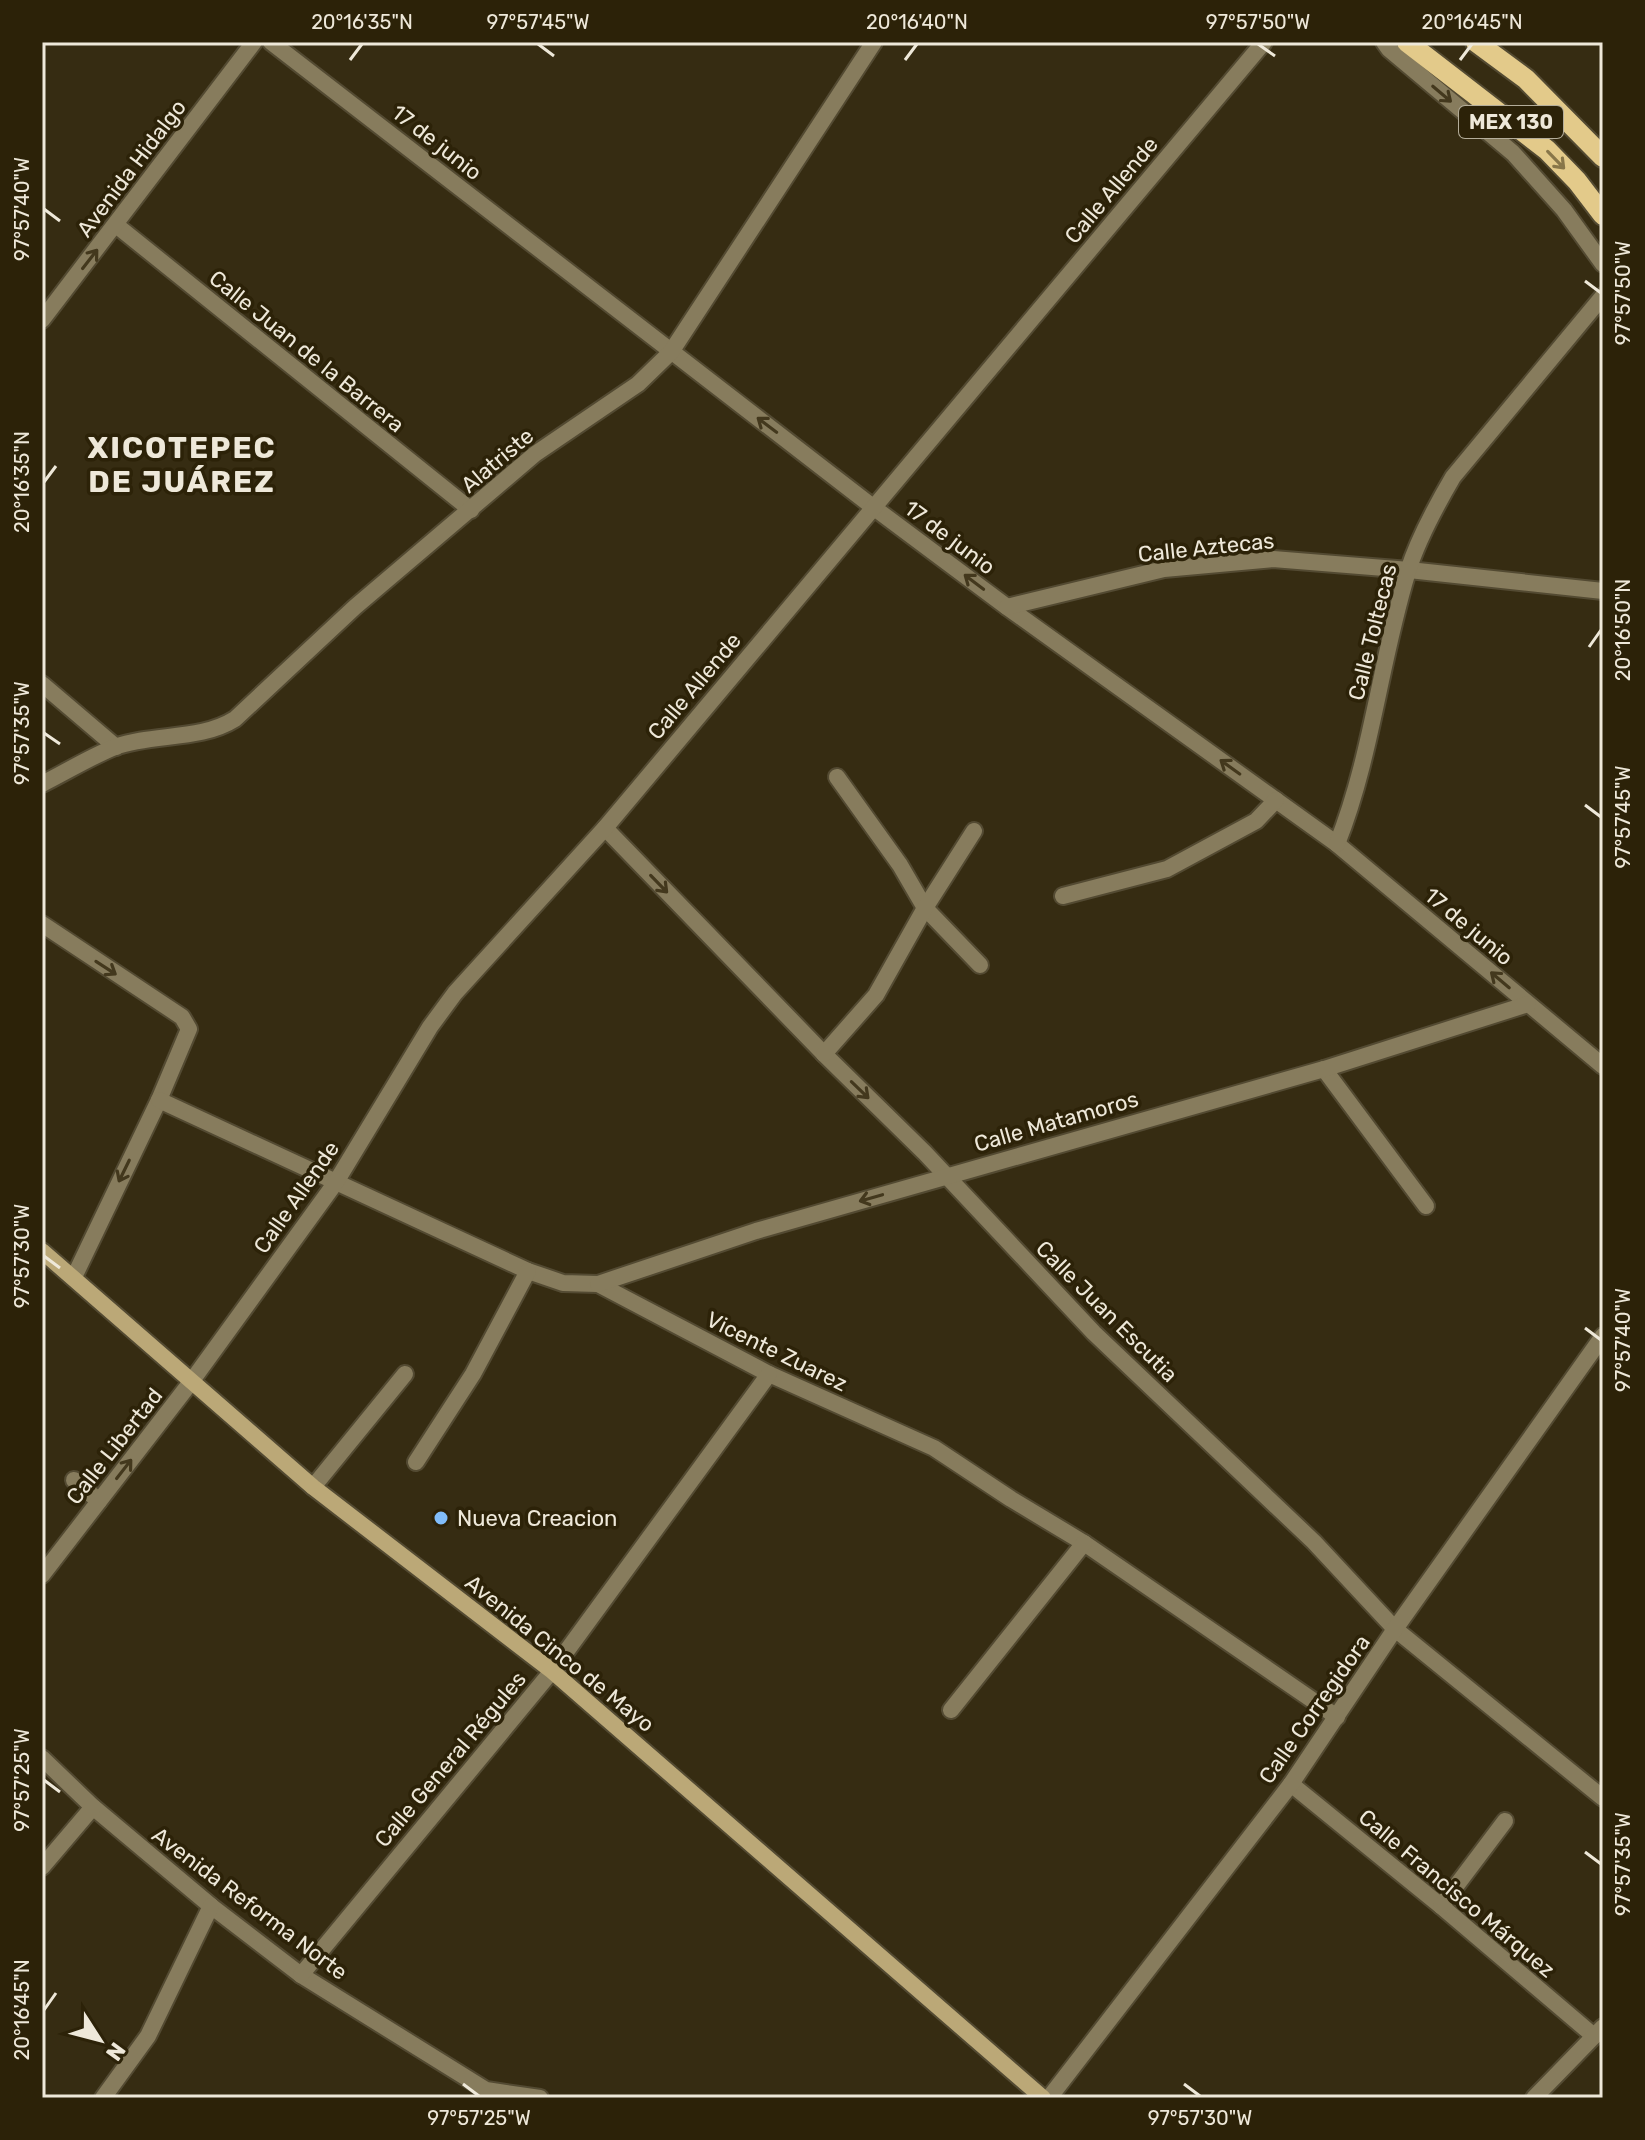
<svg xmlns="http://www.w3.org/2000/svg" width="1645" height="2140" font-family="Rubik,sans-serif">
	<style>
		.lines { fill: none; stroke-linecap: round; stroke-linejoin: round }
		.street-casing { stroke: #534a32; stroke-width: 20 }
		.secondary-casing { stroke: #534a32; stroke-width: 20 }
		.primary-casing { stroke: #534a32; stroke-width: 24 }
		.street { stroke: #877c5d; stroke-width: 16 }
		.secondary { stroke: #bba877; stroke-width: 16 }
		.primary { stroke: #e3ca8a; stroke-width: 20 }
		.oneway { stroke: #43381d }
		.oneway2 { stroke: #887649 }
		.ticks { fill: none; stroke: #eee8d9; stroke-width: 3 }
		.poi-dot { fill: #81bdfa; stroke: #2c2208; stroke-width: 3 }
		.labels { text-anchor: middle; stroke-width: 7; stroke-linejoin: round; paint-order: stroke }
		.shield { fill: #2c2208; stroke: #b4ad9a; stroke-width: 2 }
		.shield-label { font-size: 20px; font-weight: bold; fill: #eee8d9 }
		.street-label { font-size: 22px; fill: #eee8d9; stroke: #2c2208 }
		.poi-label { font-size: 22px; fill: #eee8d9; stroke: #2c2208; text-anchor: start }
		.district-label { font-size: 30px; font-weight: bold; letter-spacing: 2px; fill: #eee8d9; stroke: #2c2208 }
		.neatline { fill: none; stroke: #eee8d9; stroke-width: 3 }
		.ticks-label { font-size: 20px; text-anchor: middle; fill: #eee8d9 }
	</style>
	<rect width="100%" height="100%" fill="#362c12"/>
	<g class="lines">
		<g class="street-casing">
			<g id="street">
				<path d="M271,42l602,465 134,100 330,237 266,222"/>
				<path d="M1384,42l5,7 124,104 51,57 39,54"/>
				<path d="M116,225l355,285"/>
				<path d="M42,320l212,-278"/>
				<path d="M1007,607l157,-38 109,-10 136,11 194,21"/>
				<path d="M42,684l74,63"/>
				<path d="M837,777l63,88 25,43 55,57"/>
				<path d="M42,784c24,-12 48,-27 73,-37 38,-14 85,-6 120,-28l120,-112 180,-153 103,-70 33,-32 203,-310"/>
				<path d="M605,828l219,226 101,99 169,180 220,209 81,87 208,169"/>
				<path d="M1337,844c35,-88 43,-183 71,-273 10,-32 28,-65 45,-94l150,-181"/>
				<path d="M1063,896l104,-27 89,-48 20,-21"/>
				<path d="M42,924l140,93 7,12 -30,71 -85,177"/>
				<path d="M824,1054l52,-59 49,-87 49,-77"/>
				<path d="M1324,1069l102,137"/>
				<path d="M159,1100l369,171 35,12 35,1 171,90 165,74 77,51 73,44 253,174"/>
				<path d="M598,1284l158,-53 568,-162 204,-65"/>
				<path d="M416,1462l57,-88 55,-103"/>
				<path d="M74,1480l25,21"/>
				<path d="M313,1487l92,-113"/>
				<path d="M42,1575l149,-193 145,-200 94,-155 25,-34 150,-165 659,-786"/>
				<path d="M951,1710l133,-167"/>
				<path d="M42,1758l51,49 118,99 90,69 185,115 54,8"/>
				<path d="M1291,1784l150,122 153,130"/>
				<path d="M42,1867l51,-60"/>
				<path d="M1441,1906l64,-85"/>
				<path d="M301,1975l251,-304 217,-297"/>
				<path d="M103,2098l45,-62 63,-130"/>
				<path d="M1049,2098l242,-314 104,-155 208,-293"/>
				<path d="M1534,2098l69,-71"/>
			</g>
		</g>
		<g class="secondary-casing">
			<path id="secondary" d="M42,1251l271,236 239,184 491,427"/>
		</g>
		<g class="primary-casing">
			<g id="primary">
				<path d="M1407,42l140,108 30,31 26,34"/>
				<path d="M1476,42l50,37 77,78"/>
			</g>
		</g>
		<use href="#street" class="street"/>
		<use href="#secondary" class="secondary"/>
		<use href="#primary" class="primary"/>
	</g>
	<defs><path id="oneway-shaft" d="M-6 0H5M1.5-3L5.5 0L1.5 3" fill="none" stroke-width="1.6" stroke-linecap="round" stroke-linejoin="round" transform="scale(2)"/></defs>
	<g class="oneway">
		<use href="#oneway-shaft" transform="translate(1442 94) rotate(40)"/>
		<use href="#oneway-shaft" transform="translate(90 259) rotate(-52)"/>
		<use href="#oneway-shaft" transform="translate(767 425) rotate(-143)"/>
		<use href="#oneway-shaft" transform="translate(974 582) rotate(-143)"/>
		<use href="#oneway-shaft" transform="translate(1230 767) rotate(-144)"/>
		<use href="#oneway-shaft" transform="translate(659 884) rotate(46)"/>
		<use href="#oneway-shaft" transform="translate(106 968) rotate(33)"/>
		<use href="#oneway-shaft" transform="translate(1500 980) rotate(-140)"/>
		<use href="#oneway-shaft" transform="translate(860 1090) rotate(44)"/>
		<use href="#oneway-shaft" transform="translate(124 1171) rotate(116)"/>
		<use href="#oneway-shaft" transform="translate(871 1198) rotate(164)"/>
		<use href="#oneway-shaft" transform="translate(124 1469) rotate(-52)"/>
	</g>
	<use class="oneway2" href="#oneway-shaft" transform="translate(1556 160) rotate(46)"/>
	<path class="ticks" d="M538,44l16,12M1258,44l17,12M350,60l12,-16M905,60l12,-16M1460,60l12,-16M44,209l16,12M1585,281l16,12M44,482l12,-16M1589,647l12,-17M44,733l16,11M1585,805l16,12M44,1256l16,12M1585,1328l16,12M44,1780l16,12M1585,1852l16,12M44,2010l12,-17M463,2084l16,12M1184,2084l16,12"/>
	<circle class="poi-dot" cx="441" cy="1518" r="8"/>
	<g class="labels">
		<rect class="shield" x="1459" y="106" width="104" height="32" rx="6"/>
		<g class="shield-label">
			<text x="1511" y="129">MEX 130</text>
		</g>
		<g class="street-label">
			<text transform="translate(437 142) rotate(38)" y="8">17 de junio</text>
			<text transform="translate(131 168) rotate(-53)" y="8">Avenida Hidalgo</text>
			<text transform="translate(1111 190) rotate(-50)" y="8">Calle Allende</text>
			<text transform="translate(307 351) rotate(39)" y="8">Calle Juan de la Barrera</text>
			<text transform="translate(497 460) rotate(-40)" y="8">Alatriste</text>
			<text transform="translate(950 537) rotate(37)" y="8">17 de junio</text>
			<text transform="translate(1206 547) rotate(-6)" y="8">Calle Aztecas</text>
			<text transform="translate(1372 632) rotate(-76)" y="8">Calle Toltecas</text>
			<text transform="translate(694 686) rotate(-50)" y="8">Calle Allende</text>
			<text transform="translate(1469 926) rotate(40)" y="8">17 de junio</text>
			<text transform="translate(1056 1121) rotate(-16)" y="8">Calle Matamoros</text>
			<text transform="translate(296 1197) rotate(-55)" y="8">Calle Allende</text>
			<text transform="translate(1107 1311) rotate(45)" y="8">Calle Juan Escutia</text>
			<text transform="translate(777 1351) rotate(26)" y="8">Vicente Zuarez</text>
			<text transform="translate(114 1446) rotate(-52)" y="8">Calle Libertad</text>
			<text transform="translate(560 1653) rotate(39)" y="8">Avenida Cinco de Mayo</text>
			<text transform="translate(1314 1709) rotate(-55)" y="8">Calle Corregidora</text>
			<text transform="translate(450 1759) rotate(-50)" y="8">Calle General Régules</text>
			<text transform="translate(1457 1893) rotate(40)" y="8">Calle Francisco Márquez</text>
			<text transform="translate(250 1903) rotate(37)" y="8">Avenida Reforma Norte</text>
		</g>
		<g class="poi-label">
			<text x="457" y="1526">Nueva Creacion</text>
		</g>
		<g class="district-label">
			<text x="182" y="458">XICOTEPEC<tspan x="182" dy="34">DE JUÁREZ</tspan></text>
		</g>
	</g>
	<rect width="1645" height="2140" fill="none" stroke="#2c2208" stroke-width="88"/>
	<g transform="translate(100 2040) rotate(126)" stroke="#2c2208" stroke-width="6" paint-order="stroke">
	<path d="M0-6L14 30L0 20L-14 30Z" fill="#eee8d9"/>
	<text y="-12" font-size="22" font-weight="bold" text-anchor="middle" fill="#eee8d9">N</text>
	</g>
	<rect x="44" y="44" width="1557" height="2052" class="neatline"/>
	<g class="ticks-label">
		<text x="362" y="29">20°16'35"N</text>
		<text x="538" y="29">97°57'45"W</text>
		<text x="917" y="29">20°16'40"N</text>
		<text x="1258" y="29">97°57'50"W</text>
		<text x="1472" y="29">20°16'45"N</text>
		<text transform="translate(22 209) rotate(-90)" y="7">97°57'40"W</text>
		<text transform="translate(1623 293) rotate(-90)" y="7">97°57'50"W</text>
		<text transform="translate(22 482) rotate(-90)" y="7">20°16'35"N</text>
		<text transform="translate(1623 630) rotate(-90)" y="7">20°16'50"N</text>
		<text transform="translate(22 733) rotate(-90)" y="7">97°57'35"W</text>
		<text transform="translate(1623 817) rotate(-90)" y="7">97°57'45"W</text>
		<text transform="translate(22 1256) rotate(-90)" y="7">97°57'30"W</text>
		<text transform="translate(1623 1340) rotate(-90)" y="7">97°57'40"W</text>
		<text transform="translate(22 1780) rotate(-90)" y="7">97°57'25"W</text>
		<text transform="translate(1623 1864) rotate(-90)" y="7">97°57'35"W</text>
		<text transform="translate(22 2010) rotate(-90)" y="7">20°16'45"N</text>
		<text x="479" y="2125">97°57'25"W</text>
		<text x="1200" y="2125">97°57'30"W</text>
	</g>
</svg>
